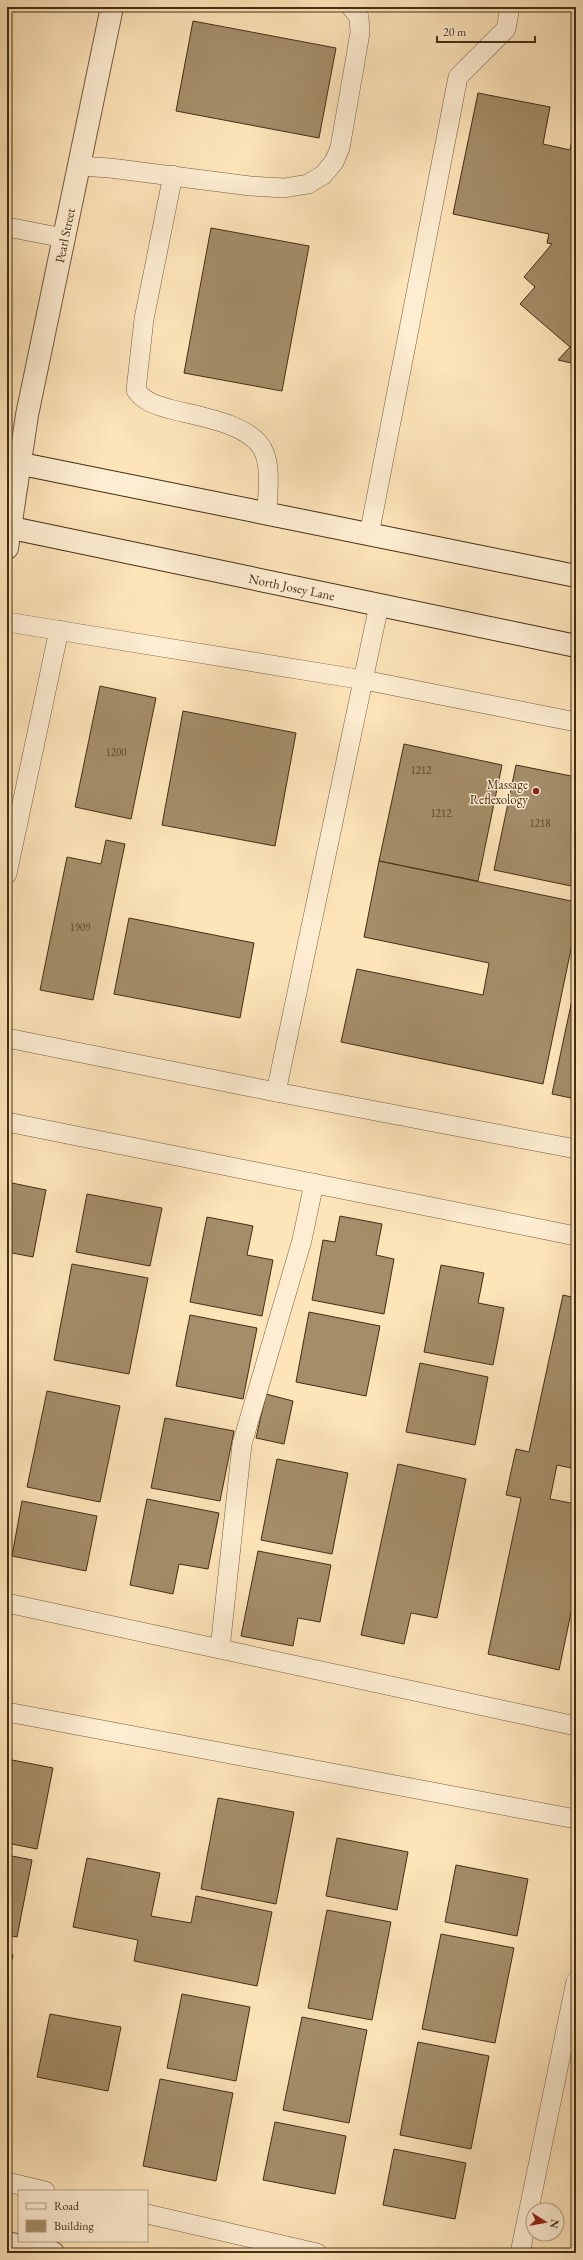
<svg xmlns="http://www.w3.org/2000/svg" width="583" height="2260" font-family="'EB Garamond',serif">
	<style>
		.building { fill: #a48d69; stroke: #442e13 }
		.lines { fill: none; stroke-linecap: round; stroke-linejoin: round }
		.lane-casing { stroke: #725c3c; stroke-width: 20 }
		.street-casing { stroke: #725c3c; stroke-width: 24 }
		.secondary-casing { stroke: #442e13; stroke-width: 24 }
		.lane { stroke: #feedd2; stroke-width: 19 }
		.street { stroke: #feedd2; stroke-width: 22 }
		.secondary { stroke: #feedd2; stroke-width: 22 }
		.poi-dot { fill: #8f2418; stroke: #feedd2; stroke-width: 1.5 }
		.labels { text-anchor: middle; stroke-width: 3; stroke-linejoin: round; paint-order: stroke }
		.number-label { font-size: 11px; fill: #5c4628 }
		.street-label { font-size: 13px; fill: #442e13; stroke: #feedd2 }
		.poi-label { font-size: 13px; fill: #442e13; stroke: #feedd2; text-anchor: end }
	</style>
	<rect width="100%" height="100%" fill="#fde4b9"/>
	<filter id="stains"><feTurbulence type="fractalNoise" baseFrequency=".005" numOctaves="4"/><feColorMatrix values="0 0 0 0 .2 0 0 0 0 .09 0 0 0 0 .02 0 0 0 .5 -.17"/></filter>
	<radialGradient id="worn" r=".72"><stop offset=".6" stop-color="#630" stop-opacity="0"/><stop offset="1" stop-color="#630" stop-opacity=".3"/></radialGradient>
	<g class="building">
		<path d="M193,21l143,27 -17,90 -143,-27z"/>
		<path d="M478,93l72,14 -7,37 27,6 6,-32v246l-18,-4 12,-13 -50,-43 15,-17 -11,-10 28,-33 -5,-1 2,-9 -96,-20z"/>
		<path d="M211,228l98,18 -27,145 -98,-18z"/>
		<path d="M100,686l56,12 -25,121 -56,-12z"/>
		<path d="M183,711l113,22 -21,113 -113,-21z"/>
		<path d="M404,744l98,21 -24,116 -99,-20z"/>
		<path d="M516,765l60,12v110l-82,-17z"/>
		<path d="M106,840l19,4 -32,156 -53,-10 27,-133 34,7z"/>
		<path d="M379,861l197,41v23l-33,159 -202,-42 16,-73 126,26 6,-32 -125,-26z"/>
		<path d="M129,918l125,25 -14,75 -126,-24z"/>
		<path d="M576,981v118l-24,-5z"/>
		<path d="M7,1182l39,8 -13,67 -26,-5z"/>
		<path d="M87,1194l75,14 -12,58 -74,-14z"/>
		<path d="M340,1216l42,8 -6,31 18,4 -10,55 -72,-14 11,-60 12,2z"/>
		<path d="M207,1217l46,9 -6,29 26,5 -11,56 -72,-14z"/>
		<path d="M72,1264l76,14 -19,96 -75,-14z"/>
		<path d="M441,1265l43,8 -6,30 26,5 -11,57 -69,-13z"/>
		<path d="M563,1295l13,3v171l-19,-4 -7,34 26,5v85l-17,81 -71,-16 33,-156 -15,-3 10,-46 13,3z"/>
		<path d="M309,1312l71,14 -14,70 -70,-14z"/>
		<path d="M190,1315l67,13 -14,71 -67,-13z"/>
		<path d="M420,1363l68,14 -13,68 -69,-13z"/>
		<path d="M47,1391l73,15 -20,96 -73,-15z"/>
		<path d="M266,1394l27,7 -9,43 -28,-6z"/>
		<path d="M165,1418l69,13 -14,70 -69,-13z"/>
		<path d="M277,1459l71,14 -16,81 -71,-14z"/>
		<path d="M398,1464l68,15 -29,139 -26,-5 -7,31 -43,-9z"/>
		<path d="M147,1499l72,14 -11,56 -29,-5 -6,30 -43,-9z"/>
		<path d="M22,1501l75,15 -11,55 -74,-15z"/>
		<path d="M258,1551l73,14 -11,57 -22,-4 -5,28 -52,-10z"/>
		<path d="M7,1759l46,9 -16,81 -30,-6z"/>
		<path d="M218,1798l76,14 -18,92 -75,-15z"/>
		<path d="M337,1838l71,14 -11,58 -71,-14z"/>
		<path d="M7,1855l25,5 -15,77 -10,-2z"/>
		<path d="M87,1858l73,15 -9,43 40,7 5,-27 76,16 -15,74 -123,-25 4,-21 -65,-13z"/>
		<path d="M456,1865l72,14 -11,57 -72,-14z"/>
		<path d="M327,1910l64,12 -19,98 -64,-12z"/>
		<path d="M441,1934l73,14 -19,95 -73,-14z"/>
		<path d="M7,1954l6,1 -6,29z"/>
		<path d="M182,1994l68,13 -14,74 -69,-13z"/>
		<path d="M50,2014l71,13 -13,64 -71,-14z"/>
		<path d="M302,2017l65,13 -18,93 -66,-13z"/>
		<path d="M418,2042l71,14 -18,93 -71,-14z"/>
		<path d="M160,2079l73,14 -17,88 -73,-15z"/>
		<path d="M275,2122l71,14 -11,58 -72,-14z"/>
		<path d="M394,2149l72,14 -11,56 -72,-14z"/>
	</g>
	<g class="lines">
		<g class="lane-casing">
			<g id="lane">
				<path d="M79,166l31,2 140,18 34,2 24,-4 15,-9 11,-13 6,-14 20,-115 -1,-16 -8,-10"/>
				<path d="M173,175l-29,144 -8,71c8,12 20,15 34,19 25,7 80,14 93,41 9,18 4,45 4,64"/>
				<path d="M7,227l57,11"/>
				<path d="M369,535l89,-458 48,-48 4,-22"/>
				<path d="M379,605l-103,487 300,57"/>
				<path d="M7,622l357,58 212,42"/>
				<path d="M7,874l52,-244"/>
				<path d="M7,1038l269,54"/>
				<path d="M7,1122l569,114"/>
				<path d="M7,1603l569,123"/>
				<path d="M220,1649l22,-205 60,-204 12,-57"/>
				<path d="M7,1712l569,107"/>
				<path d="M7,2182l38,9"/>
				<path d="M147,2214l170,39"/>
				<path d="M520,2253l56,-272"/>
			</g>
		</g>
		<g class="street-casing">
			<g id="street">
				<path id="s1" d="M7,548l20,-133 85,-408"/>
				<path d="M7,2243l46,10"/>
			</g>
		</g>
		<g class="secondary-casing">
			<g id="secondary">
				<path d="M7,461l569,115"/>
				<path id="s2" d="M7,527l569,119"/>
			</g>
		</g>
		<use href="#lane" class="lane"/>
		<use href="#street" class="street"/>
		<use href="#secondary" class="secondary"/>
	</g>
	<circle class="poi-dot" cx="536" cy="791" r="4"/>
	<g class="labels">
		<g class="number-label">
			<text x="116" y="756">1200</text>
			<text x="421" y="774">1212</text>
			<text x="441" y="817">1212</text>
			<text x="540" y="827">1218</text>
			<text x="80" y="931">1909</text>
		</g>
		<g class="street-label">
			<text dy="5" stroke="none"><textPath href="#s1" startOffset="318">Pearl Street</textPath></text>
			<text dy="5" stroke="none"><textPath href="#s2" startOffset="291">North Josey Lane</textPath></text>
		</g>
		<g class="poi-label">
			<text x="528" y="789">Massage<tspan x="528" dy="15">Reflexology</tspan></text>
		</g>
	</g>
	<rect width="583" height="2260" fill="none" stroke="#fde4b9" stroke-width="24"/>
	<rect x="8" y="8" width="567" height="2244" fill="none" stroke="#442e13" stroke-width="2"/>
	<rect x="12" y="12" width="559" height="2236" fill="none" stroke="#442e13"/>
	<rect x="18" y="2190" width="130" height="52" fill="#feedd2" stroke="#b4a186"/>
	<rect x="26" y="2203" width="20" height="6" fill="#feedd2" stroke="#b4a186"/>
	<text x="54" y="2210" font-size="12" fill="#442e13">Road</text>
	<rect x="26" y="2220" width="20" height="12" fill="#a48d69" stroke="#b4a186"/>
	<text x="54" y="2230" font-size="12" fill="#442e13">Building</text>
	<g transform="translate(545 2222) rotate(101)"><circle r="19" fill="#feedd2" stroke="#b4a186"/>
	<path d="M0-3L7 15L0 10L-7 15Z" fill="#8f2418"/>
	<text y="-6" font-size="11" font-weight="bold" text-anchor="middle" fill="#442e13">N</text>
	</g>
	<path d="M437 36v6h98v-6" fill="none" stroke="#442e13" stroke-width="2"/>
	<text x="443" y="36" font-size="12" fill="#442e13" stroke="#feedd2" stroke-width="3" paint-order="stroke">20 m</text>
	<rect width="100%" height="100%" filter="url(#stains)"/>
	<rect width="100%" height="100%" fill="url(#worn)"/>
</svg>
